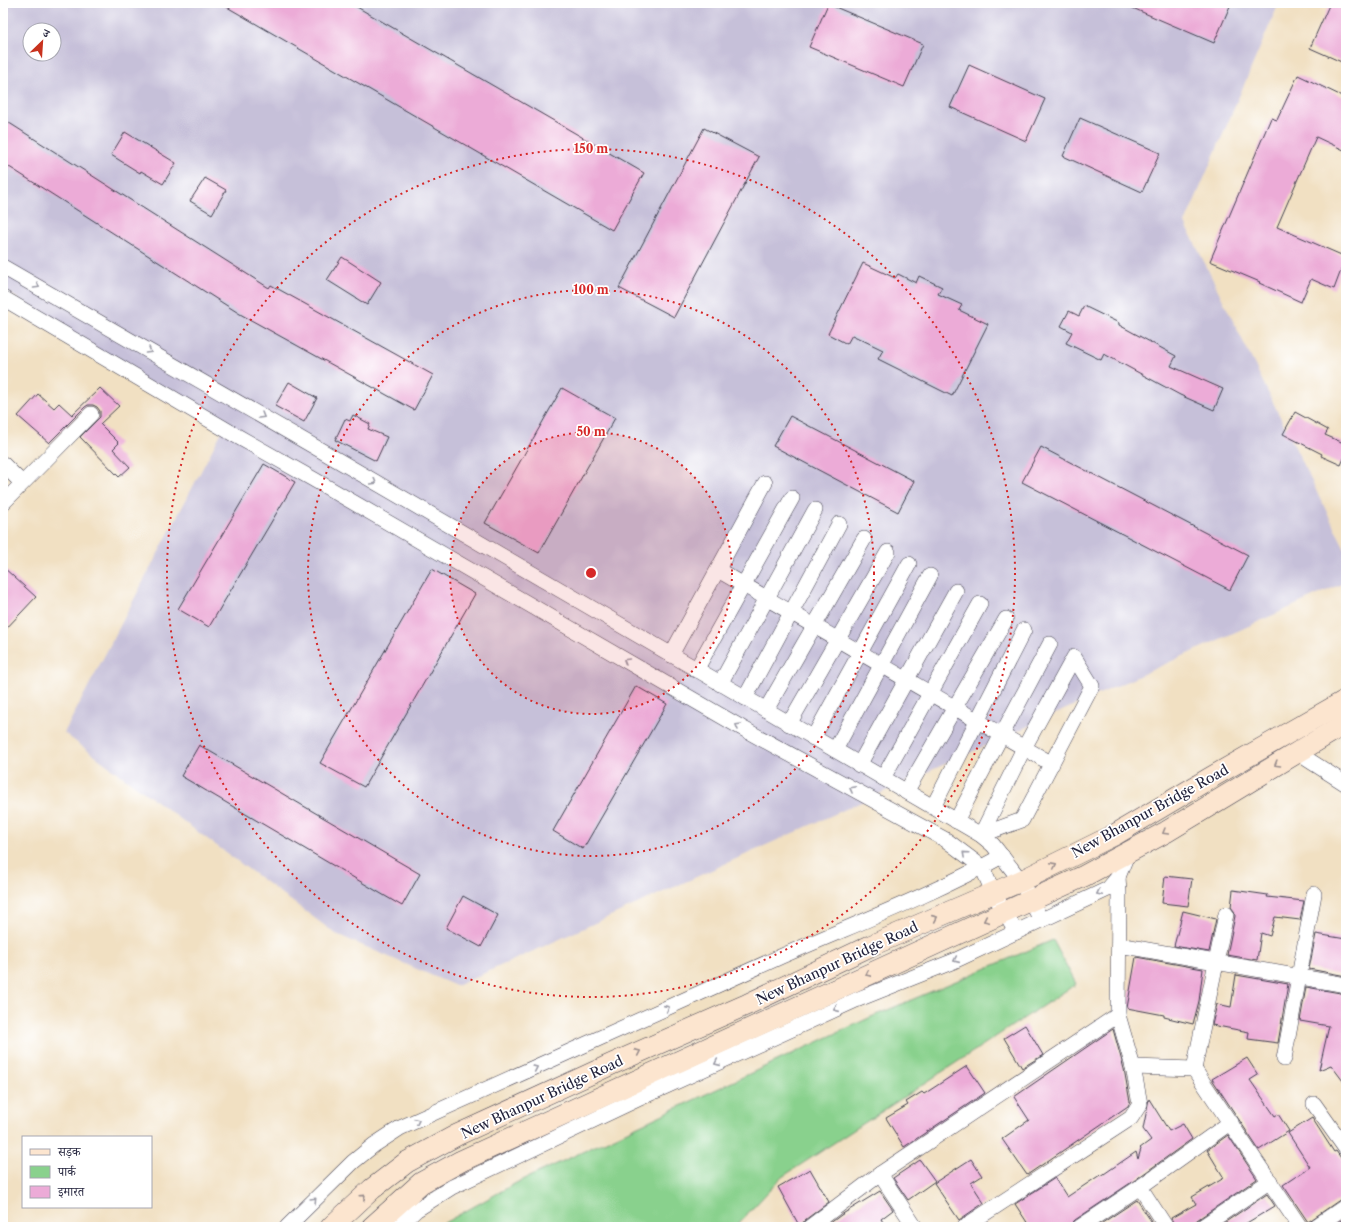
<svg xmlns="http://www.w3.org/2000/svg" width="1349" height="1230" font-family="'Libre Caslon Text','Noto Serif Devanagari',serif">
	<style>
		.industrial { fill: #c6c0d9; fill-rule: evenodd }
		.green { fill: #89d18d; stroke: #567a64 }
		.building { fill: #ecabd7 }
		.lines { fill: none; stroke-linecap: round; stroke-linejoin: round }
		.street-casing { stroke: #413e4f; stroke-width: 16 }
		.secondary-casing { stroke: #413e4f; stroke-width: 22 }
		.street { stroke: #fff; stroke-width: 15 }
		.secondary { stroke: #fce5cf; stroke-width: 21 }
		.oneway { stroke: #9c9ca7 }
		.oneway2 { stroke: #9a8d8c }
		.ring { fill: none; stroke: #d62828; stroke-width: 2; stroke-dasharray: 2 4 }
		.labels { text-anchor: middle; stroke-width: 3.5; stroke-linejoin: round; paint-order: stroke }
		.street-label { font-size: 14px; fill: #22223b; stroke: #fff }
		.centre { fill: #d62828; stroke: #fff; stroke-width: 2 }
		.ring-label { font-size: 12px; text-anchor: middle; font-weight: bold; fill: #d62828; stroke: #fff; stroke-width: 3.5; stroke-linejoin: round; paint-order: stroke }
	</style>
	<rect width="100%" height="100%" fill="#fff"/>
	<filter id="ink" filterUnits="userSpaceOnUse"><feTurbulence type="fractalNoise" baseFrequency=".025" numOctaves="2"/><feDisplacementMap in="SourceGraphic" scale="8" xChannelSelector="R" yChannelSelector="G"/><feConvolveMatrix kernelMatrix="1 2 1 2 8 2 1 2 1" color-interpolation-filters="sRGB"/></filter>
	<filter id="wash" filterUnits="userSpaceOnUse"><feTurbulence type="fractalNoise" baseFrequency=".012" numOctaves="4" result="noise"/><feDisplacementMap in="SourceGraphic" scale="16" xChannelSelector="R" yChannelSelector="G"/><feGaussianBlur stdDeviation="0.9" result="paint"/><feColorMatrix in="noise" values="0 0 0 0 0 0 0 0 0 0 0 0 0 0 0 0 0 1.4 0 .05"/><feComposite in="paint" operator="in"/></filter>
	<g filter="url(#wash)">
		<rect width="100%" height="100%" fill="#f1e0c2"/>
		<path class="industrial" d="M3,3h1276l-94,220 161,328v31l-890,404 -120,-52 -272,-201 158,-302 -219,-142zM30,30h24v24h-24z"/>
		<path class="green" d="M1053,940l23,44 -294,193 -47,50h-298l79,-44 139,-65 216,-101z"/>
		<g id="blocks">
			<g class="building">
				<path d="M220,3h130l294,170 -32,57z"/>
				<path d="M1121,3h101l8,3 -16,37z"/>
				<path d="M1330,3h16v61l-36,-16z"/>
				<path d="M828,4l95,40 -19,43 -95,-40z"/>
				<path d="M969,65l76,34 -19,42 -76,-34z"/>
				<path d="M1298,75l48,23v53l-30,-14 -39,90 69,30 -12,32 -23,-10 -10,23 -42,-19 1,-1 -50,-21 61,-143 6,2z"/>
				<path d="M1080,118l80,35 -18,39 -79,-36z"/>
				<path d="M3,119l266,169 2,-3 162,90 -19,35 -174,-96 -237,-151z"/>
				<path d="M704,128l55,29 -85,160 -55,-29z"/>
				<path d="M125,132l51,31 -13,21 -22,-13 -1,2 -29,-18z"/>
				<path d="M205,178l21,12 -14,24 -22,-13z"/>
				<path d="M342,257l39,25 -14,23 -40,-25z"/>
				<path d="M863,263l32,15 3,-4 18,9 3,-7 23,11 -4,7 24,11 -3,5 29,14 -36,72 -74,-37 5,-9 -31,-15 -5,9 -19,-10z"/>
				<path d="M1084,306l35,17v2l57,31 -5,10 52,23 -9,21 -34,-15 -76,-41 -3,6 -35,-17 6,-11 -11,-6 8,-15 10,5z"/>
				<path d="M289,382l28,16 -13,24 -29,-16z"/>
				<path d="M100,388l19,18 -19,18 19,19 -6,6 17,18 -11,10 -39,-40 20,-20v-6l-3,-4 -4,-2h-5l-3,2 -36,36 -31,-27 20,-22 16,14 5,-5 13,12z"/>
				<path d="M562,388l53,30 -76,135 -54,-30z"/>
				<path d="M1295,412l33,18 -3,5 21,9v10l-5,11 -20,-9 1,-2 -39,-20z"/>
				<path d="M353,415l17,9 -2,5 19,8 -11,24 -41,-21 10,-21 5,2z"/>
				<path d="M790,416l124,65 -16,31 -125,-66z"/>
				<path d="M1041,447l207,108 -18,35 -208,-108z"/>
				<path d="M264,464l31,18 -86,145 -31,-18z"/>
				<path d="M3,567l33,30 -33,35z"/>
				<path d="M432,569l43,25 -111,193 -44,-24z"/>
				<path d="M636,686l31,18 -84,145 -30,-18z"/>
				<path d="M199,745l221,129 -18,32 -221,-130z"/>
				<path d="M1165,876l27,3 -4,27 -26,-3z"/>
				<path d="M1233,890l35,5 -1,2 37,4 -4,19 -25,-3 -5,19 -9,-3 -4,27 -30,-5 8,-39 -1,-5 -3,-4z"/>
				<path d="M463,896l35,19 -17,32 -35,-19z"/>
				<path d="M1183,911l33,8 -7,33 -35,-6z"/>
				<path d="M1316,934l30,5v37l-37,-7z"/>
				<path d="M1136,957l67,12 -4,32 -6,23 -29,-7v-2l-37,-7z"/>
				<path d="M1236,975l52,9 -10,59 -30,-4 1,-7 -37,-7 5,-21 14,3z"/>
				<path d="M1306,987l40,7v91l-15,-20 -12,5 10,-44 -29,-5z"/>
				<path d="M1025,1025l18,30 -21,13 -18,-30z"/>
				<path d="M1113,1029l11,40 6,33 -2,4 -101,69 -25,-36 27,-19 -15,-23z"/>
				<path d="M1247,1058l11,17 -8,5 25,36 3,-2 11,17 -30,19 -47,-71z"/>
				<path d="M967,1066l18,27 -81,54 -18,-29 22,-13 -2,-3 16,-10 2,2z"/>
				<path d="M1149,1099l20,32 14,-7 9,15 -57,41 -60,40 -3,3 -1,4h-41l-15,-23 40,-26 12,19 33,-22 1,1 35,-24 2,7 3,-10 -1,-1 11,-8 -8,-11z"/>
				<path d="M1312,1118l22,34 2,-1 10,14v32l-5,2 -33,23 -25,-37 27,-18 -22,-34z"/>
				<path d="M1228,1135l29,44 -60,41 -3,3 -1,4h-18l-4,-9 25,-14 -4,-7 32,-19 -17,-28z"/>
				<path d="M971,1159l11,17 -11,7 13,20 -25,17 -25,-37z"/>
				<path d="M920,1160l15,21 -27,19 -15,-22z"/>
				<path d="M810,1169l19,33 -24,18 -5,7 -22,-40z"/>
				<path d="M880,1191l13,19 -12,9 5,8h-61l16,-12z"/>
				<path d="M1267,1194l8,12 -35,21h-22z"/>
				<path d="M1137,1200l18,27h-59z"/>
				<path d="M1341,1220l5,7h-15z"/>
			</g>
		</g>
	</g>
	<g filter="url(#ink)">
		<use href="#blocks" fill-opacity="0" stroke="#413e4f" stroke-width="1"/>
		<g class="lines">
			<g class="street-casing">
				<g id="street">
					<path d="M3,267l319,184 659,384 12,10 28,36 20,39"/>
					<path d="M3,298l232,137 78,44 429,249 204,112 36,27 11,25 23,40"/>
					<path d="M3,464l19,19"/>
					<path d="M3,503l88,-89"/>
					<path d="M718,570l334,194"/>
					<path d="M671,655l94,-172"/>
					<path d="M1074,657l18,29 -70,134 -41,15 43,-87z"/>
					<path d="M696,670l96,-172"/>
					<path d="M720,684l95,-174"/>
					<path d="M745,698l94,-174"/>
					<path d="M766,710l98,-171"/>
					<path d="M789,724l99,-172"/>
					<path d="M813,738l96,-174"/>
					<path d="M1301,749l6,10 39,25"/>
					<path d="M835,750l95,-174"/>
					<path d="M859,765l97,-174"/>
					<path d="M883,778l97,-174"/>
					<path d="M906,792l100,-173"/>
					<path d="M933,807l91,-177"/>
					<path d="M956,821l94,-177"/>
					<path d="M1119,945l227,40"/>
					<path d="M1284,1059l30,-165"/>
					<path d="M1133,1067l61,2 32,-155"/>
					<path d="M1194,1069l106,158"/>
					<path d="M1314,1104l32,45"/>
					<path d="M880,1174l35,53"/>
					<path d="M1140,1187l26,40"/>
					<path d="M287,1227l66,-65 21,-17 26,-17c127,-57 254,-115 382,-172 73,-32 150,-61 220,-100"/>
					<path d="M398,1227l18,-17 36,-23 188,-89 216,-98 98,-39 154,-72 10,-12 10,-25"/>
					<path d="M810,1227l70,-53 238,-159"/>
					<path d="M964,1227l167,-109 9,-14 -7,-37 -15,-52 1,-123 -1,-15"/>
					<path d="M1080,1227l60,-40 91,-65"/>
					<path d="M1202,1227l68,-46"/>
					<path d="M1315,1227l31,-21"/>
				</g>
			</g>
			<g class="secondary-casing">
				<g id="secondary">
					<path d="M331,1227l41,-38 35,-27 50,-27 155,-71 136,-60 122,-58 151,-65 95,-47 94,-56 136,-78"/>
					<path d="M372,1227l49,-44 40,-22 623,-285 82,-44 180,-109"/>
				</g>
			</g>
			<use href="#street" class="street"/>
			<use href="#secondary" class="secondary"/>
		</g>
		<defs><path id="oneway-chevron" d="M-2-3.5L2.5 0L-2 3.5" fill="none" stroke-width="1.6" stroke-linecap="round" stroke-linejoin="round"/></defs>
		<g class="oneway">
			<use href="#oneway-chevron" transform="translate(37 286) rotate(30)"/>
			<use href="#oneway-chevron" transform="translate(149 351) rotate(30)"/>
			<use href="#oneway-chevron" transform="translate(262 416) rotate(30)"/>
			<use href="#oneway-chevron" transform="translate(374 482) rotate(30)"/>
			<use href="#oneway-chevron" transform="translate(626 661) rotate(-150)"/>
			<use href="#oneway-chevron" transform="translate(738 726) rotate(-150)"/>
			<use href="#oneway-chevron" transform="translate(852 789) rotate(-152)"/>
			<use href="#oneway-chevron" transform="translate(965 854) rotate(-138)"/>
			<use href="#oneway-chevron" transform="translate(1099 893) rotate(155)"/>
			<use href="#oneway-chevron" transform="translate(956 960) rotate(156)"/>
			<use href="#oneway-chevron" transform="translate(667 1008) rotate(-24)"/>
			<use href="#oneway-chevron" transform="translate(836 1009) rotate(156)"/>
			<use href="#oneway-chevron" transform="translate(717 1063) rotate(156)"/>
			<use href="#oneway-chevron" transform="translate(535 1068) rotate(-24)"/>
			<use href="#oneway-chevron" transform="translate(417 1121) rotate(-24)"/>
			<use href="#oneway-chevron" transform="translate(314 1200) rotate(-45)"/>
		</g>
		<g class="oneway2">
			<use href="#oneway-chevron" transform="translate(1277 764) rotate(149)"/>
			<use href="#oneway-chevron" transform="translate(1165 832) rotate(150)"/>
			<use href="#oneway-chevron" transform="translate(1054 865) rotate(-26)"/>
			<use href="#oneway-chevron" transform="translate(935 918) rotate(-24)"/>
			<use href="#oneway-chevron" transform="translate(986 920) rotate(155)"/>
			<use href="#oneway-chevron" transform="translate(868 974) rotate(155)"/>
			<use href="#oneway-chevron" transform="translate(638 1052) rotate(-24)"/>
			<use href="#oneway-chevron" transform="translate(363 1197) rotate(-42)"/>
		</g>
	</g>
	<circle cx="591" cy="573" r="141" fill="#d62828" fill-opacity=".12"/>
	<g class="ring">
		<circle cx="591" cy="573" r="141"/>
		<circle cx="591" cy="573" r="283"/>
		<circle cx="591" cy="573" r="424"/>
	</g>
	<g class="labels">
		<g class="street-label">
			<text transform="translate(1150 811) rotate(-29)" y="5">New Bhanpur Bridge Road</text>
			<text transform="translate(837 963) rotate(-25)" y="5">New Bhanpur Bridge Road</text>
			<text transform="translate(542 1097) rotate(-25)" y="5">New Bhanpur Bridge Road</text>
		</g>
	</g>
	<circle cx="591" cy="573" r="6" class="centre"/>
	<g class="ring-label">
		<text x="591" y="153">150 m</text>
		<text x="591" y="294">100 m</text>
		<text x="591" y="436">50 m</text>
	</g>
	<rect width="1349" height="1230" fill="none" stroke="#fff" stroke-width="16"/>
	<rect x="22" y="1136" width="130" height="72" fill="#ffffff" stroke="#a7a7b1"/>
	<rect x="30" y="1149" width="20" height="6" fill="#fce5cf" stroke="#a7a7b1"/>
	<text x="58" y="1156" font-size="12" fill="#22223b">सड़क</text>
	<rect x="30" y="1166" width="20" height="12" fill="#89d18d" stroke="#a7a7b1"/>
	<text x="58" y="1176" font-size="12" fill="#22223b">पार्क</text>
	<rect x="30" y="1186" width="20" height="12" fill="#ecabd7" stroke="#a7a7b1"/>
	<text x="58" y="1196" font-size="12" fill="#22223b">इमारत</text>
	<g transform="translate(42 42) rotate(25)"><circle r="19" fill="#ffffff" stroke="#a7a7b1"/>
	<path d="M0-3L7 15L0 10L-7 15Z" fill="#c8321e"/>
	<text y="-6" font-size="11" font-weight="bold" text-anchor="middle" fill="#22223b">उ</text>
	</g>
</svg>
